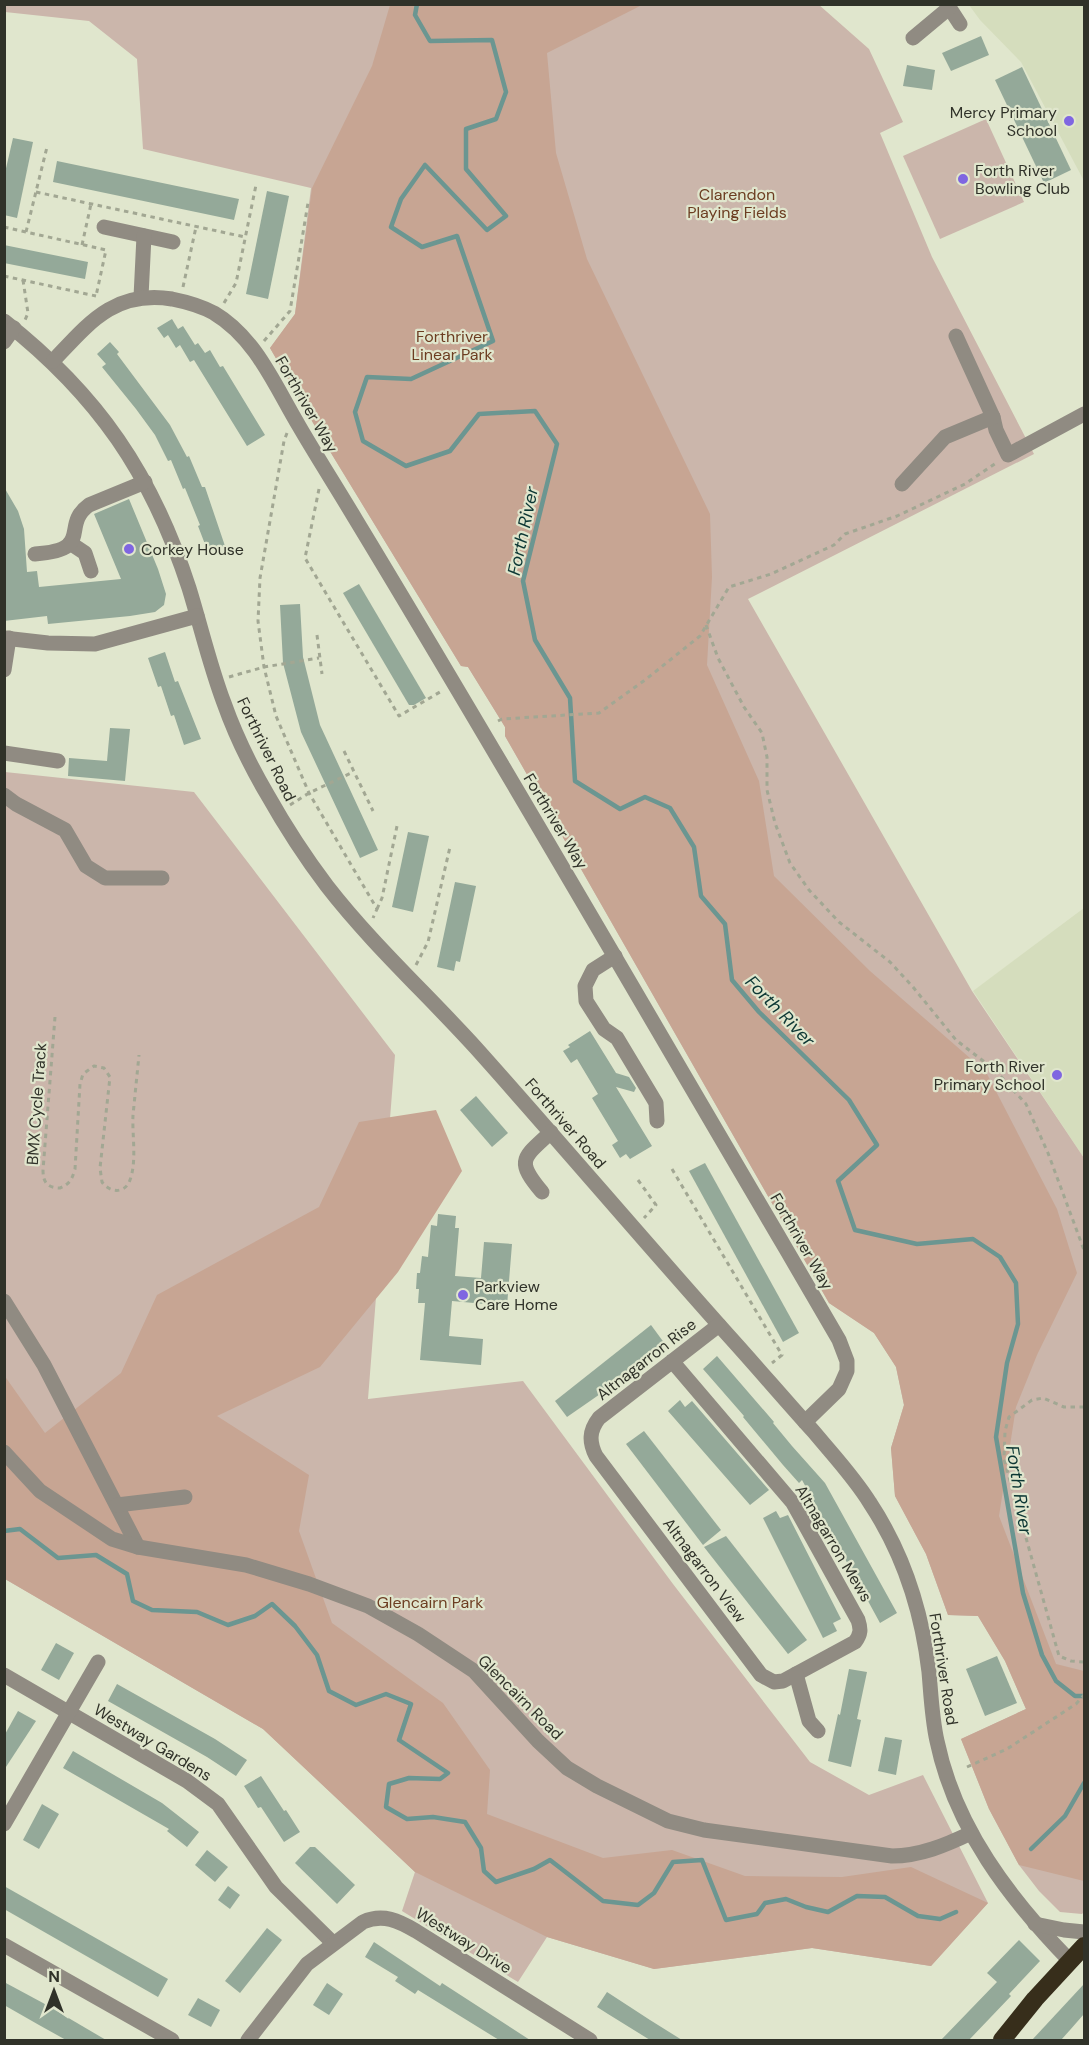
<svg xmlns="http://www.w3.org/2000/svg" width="1089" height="2045" font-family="'DM Sans',sans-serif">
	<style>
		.built { fill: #d5ddbd }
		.green { fill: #cbb6ab }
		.forest { fill: #c7a593 }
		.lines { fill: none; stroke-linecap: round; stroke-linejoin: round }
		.stream { stroke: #6b9691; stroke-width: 4.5 }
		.building { fill: #94a999 }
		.path { stroke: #a2a793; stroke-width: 3; stroke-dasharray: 4.5 4.5; stroke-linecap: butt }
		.minor { stroke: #908b82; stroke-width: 15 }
		.highway { stroke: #372e1b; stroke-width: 18 }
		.poi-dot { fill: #7f66e1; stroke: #e0e6cd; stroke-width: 2 }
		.labels { text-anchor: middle; stroke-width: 4.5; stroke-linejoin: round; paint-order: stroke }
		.poi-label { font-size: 16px; fill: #303229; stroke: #e0e6cd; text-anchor: start }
		.park-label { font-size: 16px; fill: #6c3d21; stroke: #e0e6cd }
		.street-label { font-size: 16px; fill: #303229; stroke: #e0e6cd }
		.water-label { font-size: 18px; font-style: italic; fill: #0c3734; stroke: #e0e6cd }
	</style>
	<rect width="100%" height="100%" fill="#e0e6cd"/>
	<g class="built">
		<path d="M969,5h115v176l-63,-119 -41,-42z"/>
		<path d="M1084,908v250l-111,-167z"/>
	</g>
	<g class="green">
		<path d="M5,4h813l51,45 34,73 -23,11 52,124 102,197 -286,145 224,392 112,167v754l-2,2 -22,-2 -21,-21 -20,-26 -30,-56 -28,-70 65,-30 -21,-48 -27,-45 -30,-1 -22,-61 -31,-58 -4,-48 13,-43 -8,-38 -22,-34 -45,-30 -324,-567v-9l-37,-60 -7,-1 -141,-231 -50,-87 25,-34 16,-126 -168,-39 -6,-90 -48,-38 -84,-9z"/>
		<path d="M986,119l38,83 -84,37 -37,-83z"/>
		<path d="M5,772l189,20 201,263 -27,344 155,-18 150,203 137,178 59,33 54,-20 65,128 -57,63 -119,-18 -158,21 -107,-32 -29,45 -116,-71 13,-39 -152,-143 -258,-150z"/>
	</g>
	<g class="forest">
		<path d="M390,5h252l-95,48 9,100 31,106 123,255 2,63 -5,88 52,116 15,95 96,95 116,101 71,137 20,64 -40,82 -21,52 -17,109 57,148 28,7v210l-65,-16 -30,-56 -28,-70 65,-30 -21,-48 -27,-45 -30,-1 -22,-61 -31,-58 -4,-48 13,-43 -8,-38 -22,-34 -45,-30 -324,-567v-9l-37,-60 -7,-1 -141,-231 -50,-87 25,-34 17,-126 60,-122z"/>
		<path d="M436,1110l26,61 -64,101 -78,95 -103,49 92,59 -10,56 33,92 111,80 47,67 -3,44 116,44 69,-8 73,26 97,1 69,-10 77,36 -57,63 -119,-18 -158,21 -107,-32 -132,-65 -152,-143 -258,-150 -1,-204 41,58 76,-60 36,-78 162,-88 40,-85z"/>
	</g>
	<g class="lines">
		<g class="stream">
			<path d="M417,4l-2,11 15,26 62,-1 14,52 -10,27 -30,10v40l40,47 -19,14 -62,-65 -24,34 -10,28 31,20 35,-11 36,105 -82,38 -44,-2 -12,35 8,29 43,25 44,-15 29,-37 56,-3 22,33 -34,137 12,59 35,58 5,83 45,28 25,-12 25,11 24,39 7,49 24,28 7,56 27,32 90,88 28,45 -39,36 17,49 62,14 56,-5 27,18 16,26 2,41 -11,39 -11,74 27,156 19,62 14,26 19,15h9"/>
			<path d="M4,1531l16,-2 38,29 38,-3 31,19 6,27 19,9 45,2 31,13 27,-9 17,-12 23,22 22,29 12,36 27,14 30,-11 25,10 -12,36 49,33 -8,6 -31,-1 -20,6 -3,23 21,12 26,-2 32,5 16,26 3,23 12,11 38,-13 16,-9 53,41 35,4 16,-12 19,-31 29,-2 24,60 31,-6 8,-11 21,-4 20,8 22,5 29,-16 28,1 33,19 22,3 16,-7"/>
			<path d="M1031,1849l34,-33 19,-33"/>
		</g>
	</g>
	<g class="building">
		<path d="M981,36l8,19 -38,16 -9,-18z"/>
		<path d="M907,65l28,5 -3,20 -29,-4z"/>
		<path d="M1022,67l49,103 -27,13 -49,-103z"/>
		<path d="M13,138l20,4 -16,76 -13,-3v-38z"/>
		<path d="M57,161l182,38 -5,21 -181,-38z"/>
		<path d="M267,191l22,5 -21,103 -22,-5z"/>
		<path d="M4,245l84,17 -3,17 -81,-16z"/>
		<path d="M172,319l6,10 5,-3 12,19 3,-2 7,10 5,-3 10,17 3,-1 42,69 -18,11 -53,-86 -4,2 -10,-17 -4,3 -8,-13 -4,3 -7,-10z"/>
		<path d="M110,342l9,10 -2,2 53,71 17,32 2,-1 13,31h3l20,59 -17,6 -10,-26 2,-1 -15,-37 -2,1 -12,-29 -3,1 -13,-26 -19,-26 -34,-42 4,-3 -9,-10z"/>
		<path d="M4,487l14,24 6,18 3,43 10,-1 2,16 82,-8 -27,-65 35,-15 29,70 8,25 -2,11 -9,7 -25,4 -82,8 -1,-8 -43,5z"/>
		<path d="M359,584l67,114 -12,7h-5l-66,-112z"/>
		<path d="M300,604l3,53 17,68 58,125 -18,8 -59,-126 -18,-69 -3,-58z"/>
		<path d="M165,652l10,30 3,-1 23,58 -17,6 -10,-30 -3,1 -10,-30 -3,1 -10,-29z"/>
		<path d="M110,728l20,1 -5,52 -57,-5 1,-18 38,3z"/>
		<path d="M408,832l21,4 -16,76 -21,-5z"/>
		<path d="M455,882l21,4 -16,76 -4,-1 -2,10 -17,-4z"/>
		<path d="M590,1031l26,42 13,4 7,11 -2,4 -18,-5 36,59 -22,13 -4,-5 -6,4 -8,-13 6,-4 -26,-43 6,-4 -21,-35 -6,4 -8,-12 7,-4 -2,-2z"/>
		<path d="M476,1096l32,37 -16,14 -32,-37z"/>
		<path d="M705,1163l94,170 -16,9 -94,-171z"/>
		<path d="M438,1214l18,2 -1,12h4l-4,48 26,2 3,-36 28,2 -5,62 -55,-5 -3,35 34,3 -2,26 -61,-5 5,-57h-7l1,-14h-3l1,-16h3l2,-17 6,1 3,-32 6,1z"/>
		<path d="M651,1325l14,19 -49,39 -49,34 -12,-16z"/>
		<path d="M717,1356l57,66 -1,1 19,23 33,37 72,130 -17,10 -78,-143 -3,3 -16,-18 -40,-48 1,-1 -41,-47z"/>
		<path d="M680,1400l5,7 7,-6 77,89 -19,15 -82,-94z"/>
		<path d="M644,1431l77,99 -18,15 -77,-101z"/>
		<path d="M776,1511l4,7 8,-3 53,104 -8,4 4,8 -14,7 -60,-120z"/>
		<path d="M726,1536l81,104 -19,14 -84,-107z"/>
		<path d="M56,1643l18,10 -15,27 -18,-10z"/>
		<path d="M997,1656l20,47 -32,13 -19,-47z"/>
		<path d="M849,1669l18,3 -10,47 4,1 -10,47 -23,-6 10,-47 2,1z"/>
		<path d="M117,1684l98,55 32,21 -11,16 -29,-19 -99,-56z"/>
		<path d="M18,1711l18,10 -32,49v-34z"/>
		<path d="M885,1737l17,3 -6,35 -18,-4z"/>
		<path d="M73,1751l89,52 37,29 -12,15 -20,-16 2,-2 -106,-61z"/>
		<path d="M261,1776l23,35 2,-1 14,22 -16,10 -23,-35 -3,1 -14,-22z"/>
		<path d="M42,1804l17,10 -20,35 -16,-9z"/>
		<path d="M310,1847h5l40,38 -18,19 -42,-41z"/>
		<path d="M207,1850l21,17 -13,15 -20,-17z"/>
		<path d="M4,1886l164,93 -10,18 -154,-88z"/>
		<path d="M228,1886l12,9 -10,14 -12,-9z"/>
		<path d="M267,1928l15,12 -42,53 -15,-12z"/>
		<path d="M1019,1940l21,21 -31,33 2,2 -42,44h-28l56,-58 -10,-9z"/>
		<path d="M374,1942l66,44 2,-3 88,57h-31l-81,-50 -3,4 -20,-13 3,-4 -33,-20z"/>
		<path d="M4,1982l39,21 63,37h-40l-27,-15 -35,-20z"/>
		<path d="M327,1983l16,11 -14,21 -16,-10z"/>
		<path d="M1084,1984v30l-14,16 -9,10h-29z"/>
		<path d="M607,1992l43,28 32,20h-32l-42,-26 -11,-7z"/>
		<path d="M198,1998l22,12 -9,17 -23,-12z"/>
	</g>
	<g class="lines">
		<g class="path">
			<path d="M36,192l209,45"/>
			<path d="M4,227l102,23 -10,46"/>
			<path d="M26,232l21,-85"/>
			<path d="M82,245l9,-41"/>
			<path d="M4,276l92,20"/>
			<path d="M23,280l5,33 -3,7"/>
			<path d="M183,287l13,-60"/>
			<path d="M224,303l12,-20 20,-98"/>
			<path d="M264,341l26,-30 18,-108"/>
			<path d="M287,433l-3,8 -24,137 -2,43 6,46 12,49 33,77 68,116 -4,9"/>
			<path d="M319,489l-14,69 94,158 41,-24"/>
			<path d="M706,625l12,33 26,49 18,26 5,24v33l8,33 15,40 19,27 30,32 51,40 23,25 43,53 39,30 31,34 22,49 36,97"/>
			<path d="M317,635l5,39"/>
			<path d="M229,677l35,-10 55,-9"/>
			<path d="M498,721l4,-2 97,-6 46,-33 55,-44 29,-49 42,-13 63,-29 11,-11 52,-18 68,-32 31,-21"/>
			<path d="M344,751l29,60"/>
			<path d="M290,805l19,-12 44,-21"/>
			<path d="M377,909l5,-11 15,-72"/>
			<path d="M416,965l12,-23 22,-95"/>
			<path d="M55,1017l-12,153c0,12 4,18 17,18 10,-4 12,-9 15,-19l5,-85 3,-10 11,-8 10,2 6,9 -10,91 2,14c8,11 23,12 28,-2 7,-19 2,-45 3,-65 2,-20 4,-40 6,-60"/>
			<path d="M672,1169l110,186 -10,8"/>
			<path d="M638,1180l18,25 -12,13"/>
			<path d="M1084,1407h-20l-21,-9 -11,2 -23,17 -4,14 -1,28 55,197 12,5 13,1"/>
			<path d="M967,1767l40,-18 69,-45 8,-9"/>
		</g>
		<g class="minor">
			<path d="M947,4l13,20"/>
			<path d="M913,38l36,-30"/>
			<path d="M104,227l69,15"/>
			<path d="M141,297l3,-61"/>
			<path d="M4,321c94,74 148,153 185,267 12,39 21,78 35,115 11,31 26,62 43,91 18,32 38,63 60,92 45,58 100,108 149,162 85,95 167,192 252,287 29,32 57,65 86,97 19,23 40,45 56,71 33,50 52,109 59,169 2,23 3,47 8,69 18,87 73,158 133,220"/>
			<path d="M956,336l37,81 3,13 12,25 76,-41"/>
			<path d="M4,342l10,-14"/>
			<path d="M53,361c36,-38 61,-71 119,-62 15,3 29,7 42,14 42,25 61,73 85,113 18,31 38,62 57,94 146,241 287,486 430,729l53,91 8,21v10l-8,18 -34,33"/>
			<path d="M902,484l43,-47 48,-20"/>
			<path d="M70,543l15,10 6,18"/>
			<path d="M35,554c60,-4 25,-28 54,-49l56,-23"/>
			<path d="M4,638l44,5 47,1 102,-28"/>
			<path d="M4,670l5,-32"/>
			<path d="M4,753l54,8"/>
			<path d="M4,795l12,9 49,26 21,36 19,12h57"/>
			<path d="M615,956l-22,14 -8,16 1,15 18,28 13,9 39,65 1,18"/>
			<path d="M542,1192c-27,-32 -19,-34 9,-60"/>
			<path d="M4,1301l40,64 94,182"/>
			<path d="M672,1361l121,142 65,117c3,9 3,14 -3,22l-72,39 -9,1 -13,-7 -165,-219c-7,-14 -7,-25 3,-38l120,-93"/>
			<path d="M4,1452l36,39 72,48 26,8 108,18 63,19 59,22 50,28 56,37 64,70 29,27 30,18 71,35 36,9 188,26c28,0 54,-11 79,-23"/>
			<path d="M117,1505l68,-8"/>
			<path d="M796,1674l13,47 9,10"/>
			<path d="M4,1675l183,106 31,23 58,83 57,56"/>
			<path d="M4,1824l94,-162"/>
			<path d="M1035,1924l29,6 20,2"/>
			<path d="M4,1945l168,95"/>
			<path d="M248,2040l59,-76 56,-42c20,-9 36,-1 53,9l174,109"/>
		</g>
		<path class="highway" d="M1002,2040l33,-41 49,-53"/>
	</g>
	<g class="poi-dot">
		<circle cx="1069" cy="121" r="6"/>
		<circle cx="963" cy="179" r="6"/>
		<circle cx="129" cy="549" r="6"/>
		<circle cx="1057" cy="1075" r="6"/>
		<circle cx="463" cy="1295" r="6"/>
	</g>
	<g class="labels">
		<g class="poi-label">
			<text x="1057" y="118" text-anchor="end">Mercy Primary<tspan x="1057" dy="18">School</tspan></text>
			<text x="975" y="176">Forth River<tspan x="975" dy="18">Bowling Club</tspan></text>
			<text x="141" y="555">Corkey House</text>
			<text x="1045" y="1072" text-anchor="end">Forth River<tspan x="1045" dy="18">Primary School</tspan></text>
			<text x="475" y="1292">Parkview<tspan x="475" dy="18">Care Home</tspan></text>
		</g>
		<g class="park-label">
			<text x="737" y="200">Clarendon<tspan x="737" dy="18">Playing Fields</tspan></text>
			<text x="452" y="342">Forthriver<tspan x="452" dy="18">Linear Park</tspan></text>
			<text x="430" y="1608">Glencairn Park</text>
		</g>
		<g class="street-label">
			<text transform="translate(307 404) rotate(60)" y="6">Forthriver Way</text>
			<text transform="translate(267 749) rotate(64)" y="6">Forthriver Road</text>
			<text transform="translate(556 821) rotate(59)" y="6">Forthriver Way</text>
			<text transform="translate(36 1104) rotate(-86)" y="6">BMX Cycle Track</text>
			<text transform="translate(566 1123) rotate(49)" y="6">Forthriver Road</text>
			<text transform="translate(802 1241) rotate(60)" y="6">Forthriver Way</text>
			<text transform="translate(646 1359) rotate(-38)" y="6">Altnagarron Rise</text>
			<text transform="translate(834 1543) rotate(59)" y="6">Altnagarron Mews</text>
			<text transform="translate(705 1570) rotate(53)" y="6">Altnagarron View</text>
			<text transform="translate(944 1669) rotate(81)" y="6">Forthriver Road</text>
			<text transform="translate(521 1697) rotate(45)" y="6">Glencairn Road</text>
			<text transform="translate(153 1742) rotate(31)" y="6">Westway Gardens</text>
			<text transform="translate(464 1940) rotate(32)" y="6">Westway Drive</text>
		</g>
		<g class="water-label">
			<text transform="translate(523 531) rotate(-78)" y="6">Forth River</text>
			<text transform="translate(780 1011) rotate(46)" y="6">Forth River</text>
			<text transform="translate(1019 1490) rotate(81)" y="6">Forth River</text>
		</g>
	</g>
	<rect width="1089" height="2045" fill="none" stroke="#303229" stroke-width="12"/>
	<g transform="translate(54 1991)" stroke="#e0e6cd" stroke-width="4.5" paint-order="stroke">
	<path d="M0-4.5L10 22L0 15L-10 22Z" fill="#303229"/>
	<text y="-9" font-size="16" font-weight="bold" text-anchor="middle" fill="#303229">N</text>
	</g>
</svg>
